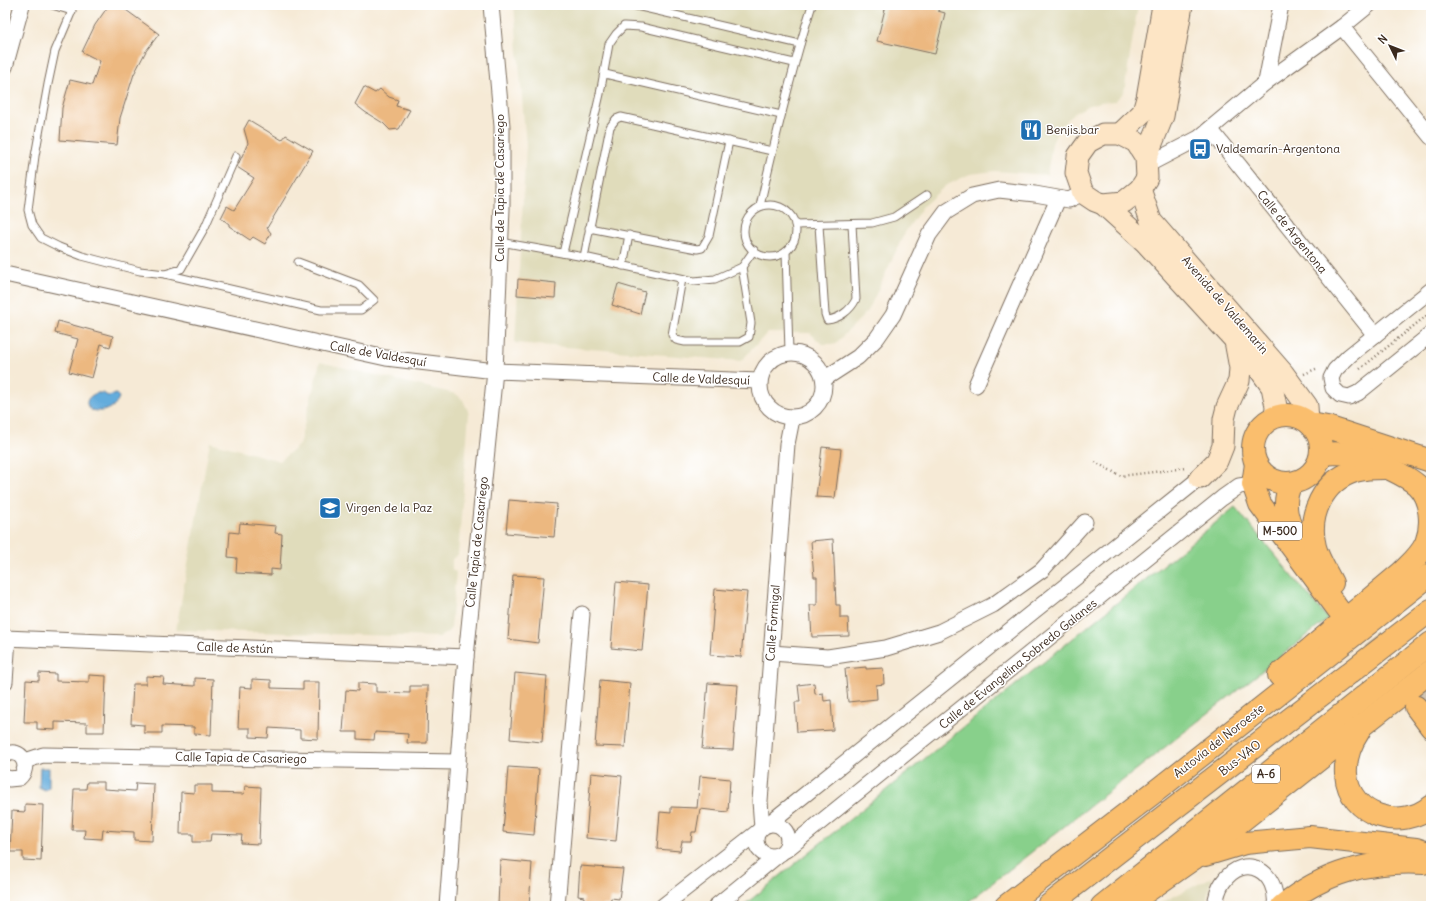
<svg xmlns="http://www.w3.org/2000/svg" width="1436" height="911" font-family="Delius,sans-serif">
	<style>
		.built { fill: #e0dcbb }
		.green { fill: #88d08b; stroke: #627d54 }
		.water { fill: #64acdc; stroke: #506b7d }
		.building { fill: #ecb880 }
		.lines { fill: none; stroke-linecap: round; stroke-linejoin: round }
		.highway-tunnel { stroke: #d1c4b1; stroke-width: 22; stroke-dasharray: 22 11; stroke-linecap: butt }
		.lane-casing { stroke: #7c6d5e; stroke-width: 9 }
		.street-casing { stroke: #7c6d5e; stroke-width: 17 }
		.secondary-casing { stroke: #7c6d5e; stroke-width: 23 }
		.highway-casing { stroke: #7c6d5e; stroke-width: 24 }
		.path { stroke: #7c6d5e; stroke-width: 2.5; stroke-dasharray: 1 3; stroke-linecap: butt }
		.lane { stroke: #fff; stroke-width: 7 }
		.street { stroke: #fff; stroke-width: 15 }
		.secondary { stroke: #fde5c5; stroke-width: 21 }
		.highway { stroke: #fabe6d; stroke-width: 22 }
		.labels { text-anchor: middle; stroke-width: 3; stroke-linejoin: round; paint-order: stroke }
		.shield { fill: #fff; stroke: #766a62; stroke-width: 1 }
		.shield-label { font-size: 11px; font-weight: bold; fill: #3b2a1e }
		.poi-label { font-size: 12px; fill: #3b2a1e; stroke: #fff; text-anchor: start }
		.street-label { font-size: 12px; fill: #3b2a1e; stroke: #fff }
	</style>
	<rect width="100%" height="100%" fill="#fff"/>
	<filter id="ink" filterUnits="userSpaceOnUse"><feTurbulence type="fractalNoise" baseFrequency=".025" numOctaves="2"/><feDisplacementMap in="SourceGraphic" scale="8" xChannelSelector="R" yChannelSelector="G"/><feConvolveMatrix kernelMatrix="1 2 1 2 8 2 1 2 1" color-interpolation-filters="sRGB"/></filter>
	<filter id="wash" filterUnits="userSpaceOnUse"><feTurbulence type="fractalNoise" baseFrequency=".012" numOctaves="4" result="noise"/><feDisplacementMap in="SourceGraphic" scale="16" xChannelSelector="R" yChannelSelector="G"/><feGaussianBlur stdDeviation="0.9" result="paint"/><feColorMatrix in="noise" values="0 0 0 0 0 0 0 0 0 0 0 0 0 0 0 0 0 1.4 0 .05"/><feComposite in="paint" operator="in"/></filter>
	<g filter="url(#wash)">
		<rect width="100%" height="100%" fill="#f6ead6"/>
		<g class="built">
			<path d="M514,5h624l-14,87 -9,9 -15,1 -13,4 -14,8 -15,16 -6,13 -5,32 -52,-4 -25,3 -25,12 -22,20 -19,28 -36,77 -33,33h-13l-12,-11h-43l-26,28 -226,-18 11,-198z"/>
			<path d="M320,362l136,32 7,6 6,13 -11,142 -6,4v11l4,2 -5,56 -4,5 -8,4 -263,-7 34,-188 70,19 19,-16z"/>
			<path d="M1212,877l-7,29h-50z"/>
		</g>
		<path class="green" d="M1235,507l93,112 -365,287h-220z"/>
		<g class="water">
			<path d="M97,393h6l5,3 8,-2 3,3c-4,13 -17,16 -28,13 -8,-7 -3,-14 6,-17z"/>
			<path d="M40,768h9v19l-4,3 -6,-3z"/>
		</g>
		<g id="blocks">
			<g class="building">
				<path d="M109,5h10l40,29 -13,17 -12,23 -14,44 -3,27 -57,-5 2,-32 8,-28 22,5 8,-24 -18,-9 13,-27z"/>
				<path d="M886,5h53l-1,6 7,2 -10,41 -58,-13z"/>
				<path d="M364,87l11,6 5,-4 9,8 9,3 -2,6 14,4 -11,19 -9,1 -7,-7 -18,-11 -10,-8z"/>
				<path d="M249,120l33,20 4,-5 27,16 -46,77 4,5 -6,11 -12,-7 -3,3 -21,-14v-2l-8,-6 6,-12 7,4 20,-32 -17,-11 11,-24 -4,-14z"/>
				<path d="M518,279l38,4 -1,15 -38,-3z"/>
				<path d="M618,284l27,8 -5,22 -28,-9z"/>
				<path d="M58,321l55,15 -3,11 -9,-3 -9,34 -23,-6 9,-33 -23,-6z"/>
				<path d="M822,447l19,2 -6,49 -19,-1z"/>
				<path d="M509,500l48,4 -3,33 -48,-4z"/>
				<path d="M240,523l36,3 -1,7 7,1 -2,36 -9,-1v6l-35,-2 1,-15 -9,-1 2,-25 9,1z"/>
				<path d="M833,539l3,66h4v13h8l1,18 -37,1 -2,-32h7v-28h-3l-3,-36z"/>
				<path d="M513,575l31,2 -6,66 -30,-4z"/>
				<path d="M616,582l32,3 -6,66 -31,-3z"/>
				<path d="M715,589l32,3 -6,65 -31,-2z"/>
				<path d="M866,667v2l17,-1 1,16 -8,1 1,14 -29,3 -3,-33z"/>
				<path d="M39,673l17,1v7l33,1v-7l17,1 -2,56h-17v-9l-32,-1v8l-18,-1v-7h-13l2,-42 13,1z"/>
				<path d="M515,673l32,3 -5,66 -32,-3z"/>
				<path d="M146,676l18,1 -1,7 32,2v-8l18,1 -2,56 -17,-1v-7l-32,-1v7h-18v-8l-13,-1 2,-40h13z"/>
				<path d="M252,679l19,1v8l32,1v-7h16l-1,57 -18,-1v-8l-31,-2 -1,10 -18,-1v-9h-12l2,-41 12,1z"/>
				<path d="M600,680l30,3 -5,64 -30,-1z"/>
				<path d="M358,683l18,1v8l34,1v-7h18l-1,57h-20l1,-9 -33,-2 -1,8 -17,-1v-7h-14l3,-42 12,1z"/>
				<path d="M708,683l30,2 -5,65 -31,-1z"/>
				<path d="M814,683l1,11 8,-1 1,8 7,-1 2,30 -36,2 -2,-30h5l-2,-17z"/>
				<path d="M508,767l31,2 -5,66 -31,-3z"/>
				<path d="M591,773l31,3 -6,65 -30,-3z"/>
				<path d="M700,776l30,3 -2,33 -28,-3 -4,23h-4l-1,9h-9l-2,10 -23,-2 3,-37 11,1v-6l26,1z"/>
				<path d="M87,782h17v7l31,2 1,-8 18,1 -2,57 -18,-1v-8l-31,-2 -1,9 -18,-1 1,-8h-13l2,-41h12z"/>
				<path d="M194,785h18v8l32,1 1,-8 16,1 -2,57 -18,-1 1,-8 -31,-1 -1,8h-17v-8h-13l1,-42 13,1z"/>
				<path d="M25,804l18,1 -2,56 -18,-1v-8h-13l2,-41 13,1z"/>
				<path d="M500,860l32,3 -3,43h-31z"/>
				<path d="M580,866l43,3 -4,30 -8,-1 -2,7 -26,1 1,-9 -6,-1z"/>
			</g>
		</g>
	</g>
	<g filter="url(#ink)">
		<use href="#blocks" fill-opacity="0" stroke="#7c6d5e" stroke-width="1"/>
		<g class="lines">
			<path class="highway-tunnel" d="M1353,612l39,51 33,38"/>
			<g class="lane-casing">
				<g id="lane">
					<path d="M52,5l20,6 -17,40 -7,33 -13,72 -7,54 4,15 9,13 18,9 23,9 58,15 25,3 16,-5 24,-42 31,-71"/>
					<path d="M632,5l168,39"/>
					<path d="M605,74l176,41"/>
					<circle cx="770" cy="231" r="26"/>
					<path d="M760,206c15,-67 31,-135 52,-201"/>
					<path d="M795,225l77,-2 22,-6 33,-22"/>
					<path d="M819,225l6,89 2,6c12,-1 24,-10 29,-21l-4,-75"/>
					<path d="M589,228l108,21 5,-1 7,-12 20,-95"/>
					<path d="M500,242l84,15 110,24 21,-2 27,-12 12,-17"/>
					<path d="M786,252l3,100"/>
					<path d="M563,253l37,-159 9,-50 7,-10 8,-8 17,1 153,36"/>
					<path d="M584,257l26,-130 6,-8 5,-2 151,34"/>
					<path d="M623,266l6,-31"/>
					<path d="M165,274l156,36h40l13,-10 -15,-15 -61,-23"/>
					<path d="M682,279l-10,56 4,5 9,2h55l9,-5 2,-14 -9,-56"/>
				</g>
			</g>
			<g class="street-casing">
				<g id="street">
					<path d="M1342,27l89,110"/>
					<path d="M5,67l17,-62"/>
					<path d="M1266,82l15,-77"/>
					<path d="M1210,129l165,206"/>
					<path d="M1147,165l52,-27 67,-56 76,-55 27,-22"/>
					<path d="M5,274l381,84 109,13 264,10"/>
					<path d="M1431,290l-82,66 -14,14 -4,8 2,10 7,7 9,2 9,-4 73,-59"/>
					<circle cx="792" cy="385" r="32"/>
					<path d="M824,379l34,-22 19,-19 16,-23 36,-80 17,-23 26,-16 27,-6 36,4 34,6 14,-7"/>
					<path d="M976,385l82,-186"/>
					<path d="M5,638l461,19"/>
					<path d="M771,653l57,4 58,-9 53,-16 54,-27 49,-35 43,-48"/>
					<path d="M5,682l3,-44"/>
					<path d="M5,755c16,-9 27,12 14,23l-10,1 -4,-2"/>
					<path d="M25,761l18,-6 415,7"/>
					<circle cx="772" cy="840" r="16"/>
					<path d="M767,825l433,-347"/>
					<path d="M762,828l-2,-27 27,-357 5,-25"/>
					<path d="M786,850l436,-352 17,-12 14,-2"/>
					<path d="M447,906l19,-249 29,-286 7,-162v-83l-11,-121"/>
					<path d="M557,906l25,-292"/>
					<path d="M663,906l96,-75"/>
					<path d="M716,906l61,-50"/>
					<path d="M1215,906c1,-8 3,-17 8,-24 22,-31 56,-10 52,24"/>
				</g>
			</g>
			<g class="secondary-casing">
				<g id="secondary">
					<path d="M1103,134h17l16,8 10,16 1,20 -7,11 -16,13 -21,2 -8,-3 -12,-8 -7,-20 2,-17 10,-14z"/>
					<path d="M1120,134l23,-22 4,-14 16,-93"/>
					<path d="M1146,158l17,-42 19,-111"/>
					<path d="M1140,189l11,32 132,152 24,33 1,15"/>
					<path d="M1103,204l42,38 107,117 20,28 4,19 -1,11"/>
					<path d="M1200,478l17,-17 6,-15 1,-27 3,-12 12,-26 1,-13 -5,-27"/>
				</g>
			</g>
			<g class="highway-casing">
				<g id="highway">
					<circle cx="1287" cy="449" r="34"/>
					<path d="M1311,424l16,3 104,34"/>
					<path d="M1256,464l-3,20 7,20 80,108"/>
					<path d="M1291,483c-10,21 -4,40 8,59"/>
					<path d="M1332,583c-6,-12 -14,-24 -17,-36 -8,-32 8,-66 40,-76 10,-3 20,-3 30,-3"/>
					<path d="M1279,675l122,-102c9,-9 20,-18 25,-30 7,-18 5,-44 -9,-58 -9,-8 -21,-13 -31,-18 -10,-5 -21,-10 -32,-12 -11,-2 -22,-2 -33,-1"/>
					<path d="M1416,707l15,20"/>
					<path d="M1359,731c-8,12 -14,28 -13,43 3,43 56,57 85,32"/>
					<path d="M1205,855l40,-12 65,-6 106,12 15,5"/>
					<path d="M1006,906l155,-119 270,-213"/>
					<path d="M1048,906l383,-296"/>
					<path d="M1102,906l329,-263"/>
					<path d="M1126,906l67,-47 238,-188"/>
					<path d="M1282,906c42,-34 88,-46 142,-43"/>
				</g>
			</g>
			<g class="path">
				<path d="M1360,369l71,-57"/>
				<path d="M1304,374l14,-6"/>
				<path d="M1095,462l26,14 65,-8"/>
			</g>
			<use href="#lane" class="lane"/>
			<use href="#street" class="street"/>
			<use href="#secondary" class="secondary"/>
			<use href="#highway" class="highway"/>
		</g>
	</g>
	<defs>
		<g id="restaurant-square" transform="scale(1.15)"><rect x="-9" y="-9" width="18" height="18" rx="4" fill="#1f6fb2" stroke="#fff"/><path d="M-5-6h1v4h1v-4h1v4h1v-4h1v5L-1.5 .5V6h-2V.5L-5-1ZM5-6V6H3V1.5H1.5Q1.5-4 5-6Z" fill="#fff"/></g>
		<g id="bus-square" transform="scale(1.15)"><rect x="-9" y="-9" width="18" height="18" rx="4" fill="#1f6fb2" stroke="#fff"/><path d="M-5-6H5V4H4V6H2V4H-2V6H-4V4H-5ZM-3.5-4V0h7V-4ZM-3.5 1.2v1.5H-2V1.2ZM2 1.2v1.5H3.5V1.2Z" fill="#fff"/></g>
		<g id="school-square" transform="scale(1.15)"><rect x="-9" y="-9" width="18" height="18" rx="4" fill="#1f6fb2" stroke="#fff"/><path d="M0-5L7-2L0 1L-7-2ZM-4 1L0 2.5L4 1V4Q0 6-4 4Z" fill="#fff"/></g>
	</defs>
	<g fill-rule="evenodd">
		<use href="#restaurant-square" x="1031" y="130"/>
		<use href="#bus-square" x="1200" y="149"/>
		<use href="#school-square" x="330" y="508"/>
	</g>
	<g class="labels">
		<g class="shield">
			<rect x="1258" y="522" width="44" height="18" rx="3"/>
			<rect x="1252" y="765" width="28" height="18" rx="3"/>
		</g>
		<g class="shield-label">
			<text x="1280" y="535">M-500</text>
			<text x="1266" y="778">A-6</text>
		</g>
		<g class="poi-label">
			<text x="1046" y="134">Benjis.bar</text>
			<text x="1216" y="153">Valdemarín-Argentona</text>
			<text x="346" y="512">Virgen de la Paz</text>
		</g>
		<g class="street-label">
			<text transform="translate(500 188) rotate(-90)" y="4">Calle de Tapia de Casariego</text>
			<text transform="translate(1292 232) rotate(51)" y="4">Calle de Argentona</text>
			<text transform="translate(1225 305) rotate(49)" y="4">Avenida de Valdemarín</text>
			<text transform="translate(378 354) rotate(10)" y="4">Calle de Valdesquí</text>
			<text transform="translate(701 379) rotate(2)" y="4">Calle de Valdesquí</text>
			<text transform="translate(477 542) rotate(-84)" y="4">Calle Tapia de Casariego</text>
			<text transform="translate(773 623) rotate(-86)" y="4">Calle Formigal</text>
			<text transform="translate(235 648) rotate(2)" y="4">Calle de Astún</text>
			<text transform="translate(1018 664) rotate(-39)" y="4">Calle de Evangelina Sobredo Galanes</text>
			<text transform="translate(1219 741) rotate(-38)" y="4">Autovía del Noroeste</text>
			<text transform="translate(241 758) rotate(1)" y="4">Calle Tapia de Casariego</text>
			<text transform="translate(1240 758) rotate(-38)" y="4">Bus-VAO</text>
		</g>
	</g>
	<rect width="1436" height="911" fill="none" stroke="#fff" stroke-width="20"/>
	<g transform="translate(1390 46) rotate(313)" stroke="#ffffff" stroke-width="3" paint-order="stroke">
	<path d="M0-3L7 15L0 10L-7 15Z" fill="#3b2a1e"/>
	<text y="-6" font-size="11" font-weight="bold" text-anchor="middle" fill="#3b2a1e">N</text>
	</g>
</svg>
